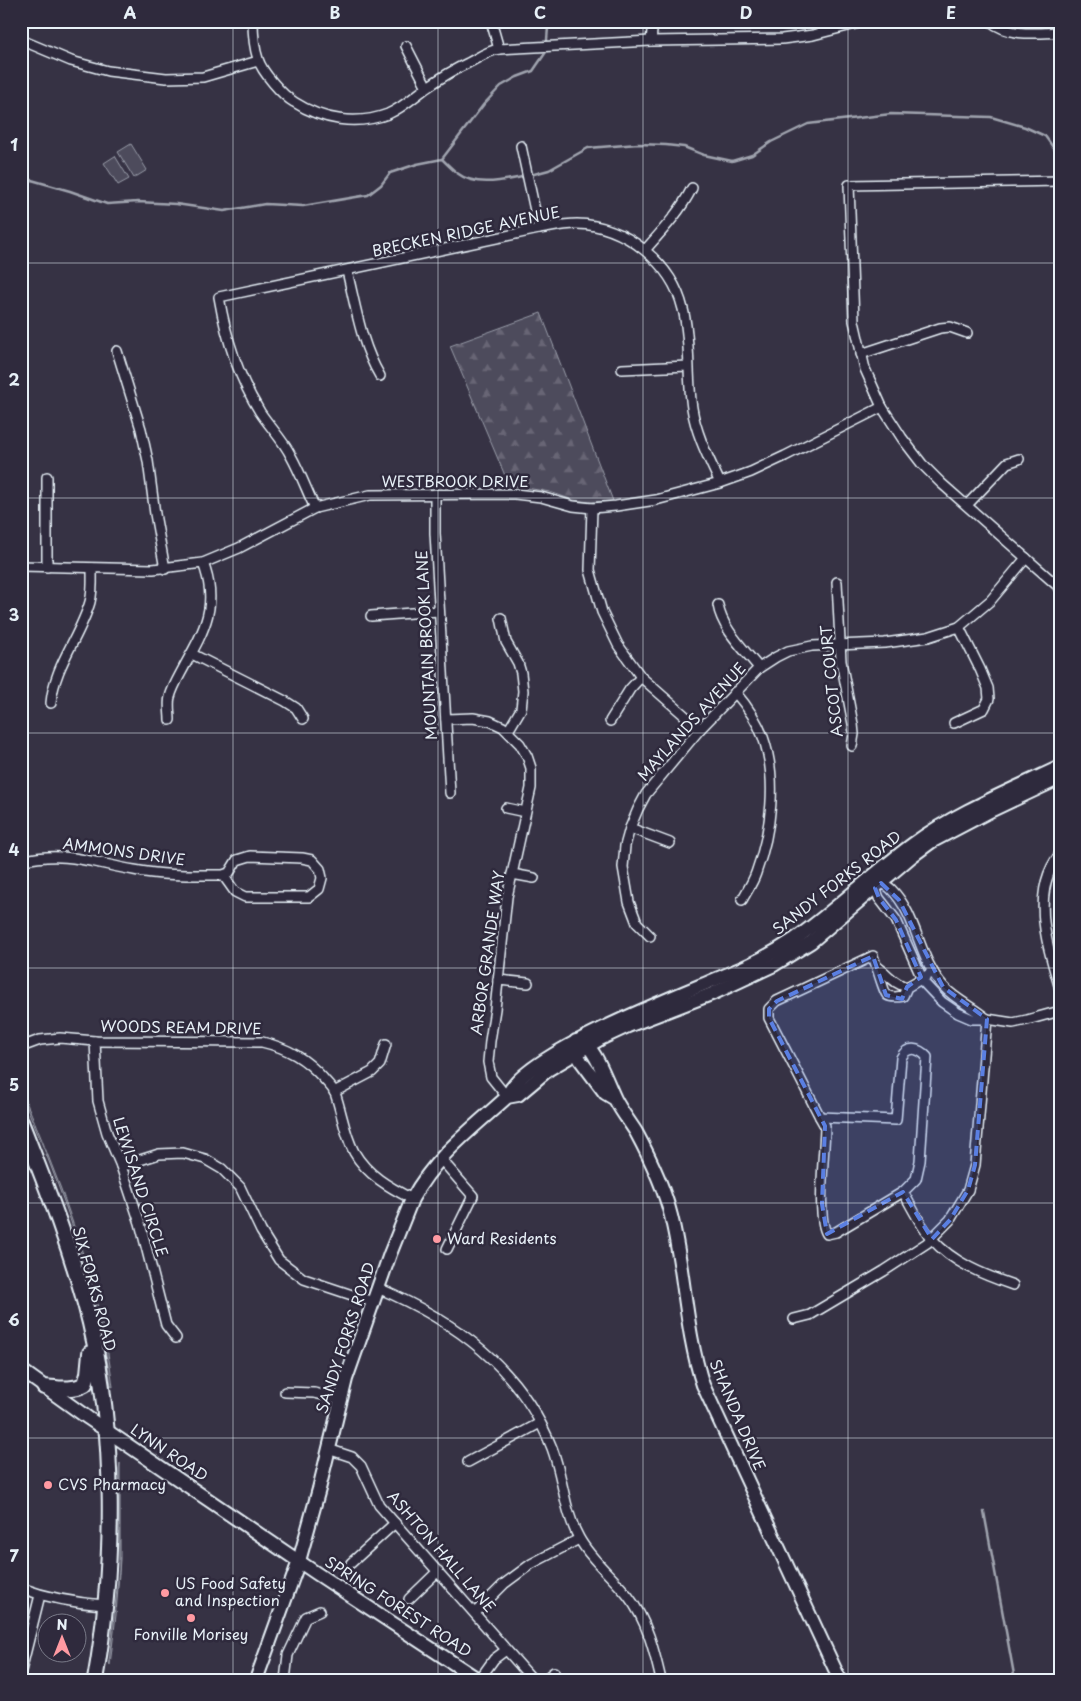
<svg xmlns="http://www.w3.org/2000/svg" width="1081" height="1701" font-family="'Playpen Sans',sans-serif">
	<style>
		.grass { fill: url(#grass-dots); stroke: #9a9eaa }
		.forest { fill: url(#forest-firs); stroke: #9a9eaa }
		.garden { fill: #4d4b5c; stroke: #9a9eaa }
		.lines { fill: none; stroke-linecap: round; stroke-linejoin: round }
		.stream { stroke: #a0a4af; stroke-width: 2.5 }
		.street-casing { stroke: #e8f1f8; stroke-width: 12 }
		.secondary-casing { stroke: #e8f1f8; stroke-width: 16 }
		.primary-casing { stroke: #e8f1f8; stroke-width: 18 }
		.street { stroke: #2f2a3d; stroke-width: 9 }
		.secondary { stroke: #2f2a3d; stroke-width: 12 }
		.primary { stroke: #2f2a3d; stroke-width: 14 }
		.marked { fill: #5a7fe2; fill-opacity: 0.2; stroke: #5a7fe2; stroke-width: 4; stroke-dasharray: 10 6; stroke-linejoin: round }
		.grid { fill: none; stroke: #e8f1f8; stroke-width: 1; stroke-opacity: 0.55 }
		.poi-dot { fill: #ff9aa2; stroke: #2f2a3d; stroke-width: 2 }
		.labels { text-anchor: middle; stroke-width: 5; stroke-linejoin: round; paint-order: stroke }
		.street-label { font-size: 15px; fill: #e8f1f8; stroke: #2f2a3d }
		.poi-label { font-size: 15px; fill: #e8f1f8; stroke: #2f2a3d; text-anchor: start }
		.neatline { fill: none; stroke: #e8f1f8; stroke-width: 2 }
		.grid-label { font-size: 16px; text-anchor: middle; font-weight: bold; fill: #e8f1f8 }
	</style>
	<defs>
		<pattern id="grass-dots" width="8" height="8" patternUnits="userSpaceOnUse" patternTransform="scale(1.25)"><rect width="8" height="8" fill="#4d4b5c"/><path d="M2 2h.1M6 6h.1" fill="none" stroke="#676574" stroke-width="1.8" stroke-linecap="round"/></pattern>
		<pattern id="forest-firs" width="22" height="20" patternUnits="userSpaceOnUse" patternTransform="scale(1.25)"><rect width="22" height="20" fill="#4d4b5c"/><path d="M5 1l3.5 6h-7zM16 11l3.5 6h-7z" fill="#676574"/></pattern>
	</defs>
	<rect width="100%" height="100%" fill="#363244"/>
	<filter id="ink" filterUnits="userSpaceOnUse"><feTurbulence type="fractalNoise" baseFrequency=".02" numOctaves="2"/><feDisplacementMap in="SourceGraphic" scale="10" xChannelSelector="R" yChannelSelector="G"/><feConvolveMatrix kernelMatrix="1 2 1 2 8 2 1 2 1" color-interpolation-filters="sRGB"/></filter>
	<g filter="url(#ink)">
		<g class="grass">
			<path d="M21,1090c15,33 27,66 40,99 23,64 44,131 52,198l-2,-1c-14,-101 -49,-198 -90,-292z"/>
			<path d="M120,1463v96l-4,56 -6,50 -1,-3 10,-92v-101z"/>
		</g>
		<path class="forest" d="M541,313l72,188 -23,1 -17,-2 -23,-8 -41,-7 -59,-139z"/>
		<g class="garden">
			<path d="M131,144l16,26 -13,8 -16,-26z"/>
			<path d="M115,156l14,23 -11,6 -14,-22z"/>
		</g>
		<g class="lines">
			<g class="stream">
				<path d="M547,40l1,-13 2,-6"/>
				<path d="M442,159c5,5 10,10 15,14 18,14 44,8 65,4"/>
				<path d="M534,174l15,-4 39,-22 50,-4 28,1 18,2 20,8 28,6 20,-6 19,-13 37,-18 83,-10 100,3 34,10 20,9 15,21"/>
				<path d="M21,177l49,14 37,13 31,-2 38,2 48,7 41,-7 38,2 65,-11 13,-10 9,-12 27,-9 25,-5 42,-55 17,-18 16,-9 16,-6 13,-19"/>
				<path d="M984,1512l31,168"/>
			</g>
			<g class="street-casing">
				<g id="street">
					<path d="M253,21c0,13 1,26 5,38 4,13 24,36 36,43 28,18 62,24 94,12 14,-6 26,-17 38,-26 13,-9 27,-18 42,-25 10,-5 19,-12 31,-14l152,-8 131,-2 31,-4 54,-14"/>
					<path d="M491,21l8,28"/>
					<path d="M990,21c19,16 47,12 70,11"/>
					<path d="M21,40l50,21 37,10 58,7 37,-1 55,-16"/>
					<path d="M651,41l2,-20"/>
					<path d="M406,46l21,41"/>
					<path d="M521,146l18,83"/>
					<path d="M1060,181l-211,4 5,136 11,48 17,38 20,31 20,26 19,19 119,105"/>
					<path d="M645,250c18,-20 35,-38 47,-62"/>
					<path d="M347,271c9,37 14,73 33,105"/>
					<path d="M117,351l24,78 7,32 7,53 10,55"/>
					<path d="M861,354l79,-26 10,-1 17,6"/>
					<path d="M622,369l66,-3"/>
					<path d="M435,494v39l15,260"/>
					<path d="M967,505l40,-42 12,-4"/>
					<path d="M315,508c-8,-17 -15,-36 -24,-52 -8,-16 -21,-29 -31,-44 -22,-35 -34,-74 -41,-115l320,-68c13,-2 25,-5 38,-5 48,1 95,39 106,85 8,31 4,67 9,99 4,26 17,51 28,75"/>
					<path d="M592,508l-2,62 12,42 16,33 23,32 59,52"/>
					<path d="M21,566l132,3 50,-6 36,-15 76,-40 55,-13 145,-1 26,3 32,9 19,2 24,-2 40,-6 64,-17 31,-11 34,-16 97,-49"/>
					<path d="M47,567v-90"/>
					<path d="M837,582l4,79 12,63 1,10 -2,12"/>
					<path d="M718,605c4,24 26,44 41,63"/>
					<path d="M371,616l68,-5"/>
					<path d="M501,618l5,24 12,21 3,10 2,18 -2,18 -13,22"/>
					<path d="M192,654l93,47 11,7 7,11"/>
					<path d="M735,692c12,14 22,28 28,45 15,42 8,95 -7,136 -3,9 -9,18 -14,27"/>
					<path d="M51,703c3,-37 29,-66 39,-101 3,-11 2,-23 2,-34"/>
					<path d="M446,719l27,-1 17,3 13,6 17,17 7,12 4,12v20l-24,109 -12,112 -5,32 -2,21 3,15 16,20"/>
					<path d="M170,720c0,-7 -2,-16 0,-23 3,-11 10,-22 15,-32 20,-36 34,-61 18,-102"/>
					<path d="M610,721l20,-32 11,-12"/>
					<path d="M954,723l30,-14 5,-10 -1,-11 -8,-19 -21,-42"/>
					<path d="M506,808l19,4"/>
					<path d="M630,828l40,15"/>
					<path d="M1060,854c-31,39 -12,93 0,135"/>
					<path d="M21,861c44,-11 72,2 113,9 30,6 59,5 89,5l6,-2 8,-13 13,-4 52,2 10,2 8,9 2,9 -3,11 -10,8h-64l-10,-5 -12,-17"/>
					<path d="M512,874l22,4"/>
					<path d="M878,881c4,2 9,4 13,8 27,27 27,70 53,98 12,13 29,20 43,32"/>
					<path d="M874,885l5,13 17,22 28,63 18,19 16,11 14,6h15l26,4 14,-3 33,-9"/>
					<path d="M650,936l-13,-13 -8,-21 -6,-35 2,-21 5,-18 8,-19 8,-15 54,-65 59,-61 17,-11 12,-6 24,-5 73,-3 43,-6 31,-10 32,-27 35,-42"/>
					<path d="M879,968c10,7 15,16 28,19"/>
					<path d="M933,972l-26,15 -4,9c-5,1 -11,2 -16,-1 -3,-2 -11,-32 -14,-39l-96,45 -8,8v9l51,99 76,3 5,-62c6,-13 18,-10 26,-1l-7,104 -4,18 -13,13c9,15 18,35 29,47 21,24 52,36 81,46"/>
					<path d="M498,980l30,3"/>
					<path d="M95,1041l3,60 9,32 14,33 19,57 26,102 10,13"/>
					<path d="M21,1047l19,-7 20,-2 35,3 167,1c26,6 44,17 61,36 4,5 10,10 12,15 7,20 9,40 19,59 13,23 35,35 58,47"/>
					<path d="M334,1092l38,-20 8,-8 6,-20"/>
					<path d="M820,1117l5,9c0,23 -9,92 2,108l9,-2 67,-40"/>
					<path d="M440,1158l33,38 -26,53"/>
					<path d="M121,1166l38,-12 24,-1 22,6 17,10 18,18 21,44 18,29 25,19 69,23"/>
					<path d="M378,1288c77,33 142,79 174,160 11,29 12,63 27,90 12,22 33,38 49,58 19,24 26,54 33,84"/>
					<path d="M794,1319l16,-4 74,-44 43,-28 23,-23 18,-30 7,-25 12,-146"/>
					<path d="M285,1392l29,1 26,6"/>
					<path d="M328,1449l24,8 9,9 18,39 154,175"/>
					<path d="M468,1462l72,-39"/>
					<path d="M351,1563l44,-40"/>
					<path d="M21,1588c27,10 54,15 83,17"/>
					<path d="M409,1599l29,-28"/>
					<path d="M475,1613l29,-29 27,-20 48,-25"/>
					<path d="M21,1671l19,-76"/>
					<path d="M285,1680l3,-25 18,-38 14,-6"/>
					<path d="M479,1680l15,-21 12,-9"/>
					<path d="M544,1680l10,-8"/>
				</g>
			</g>
			<g class="secondary-casing">
				<g id="secondary">
					<path d="M507,1097c12,-42 178,-104 221,-123 23,-9 46,-21 67,-35 41,-29 77,-65 118,-95 44,-32 97,-53 147,-77"/>
					<path d="M615,1099l-10,-6 -24,-32 -5,-9v-11c3,2 8,3 11,5 10,7 22,41 28,53 6,12 14,22 21,33 14,26 28,55 35,84 14,56 14,114 32,169l137,295"/>
					<path d="M21,1370l67,48 228,155 163,107"/>
					<path d="M256,1680l43,-119 20,-72 27,-110 44,-125 22,-55c24,-44 59,-69 95,-102l11,-2 31,-26 51,-30 28,-13 86,-33 60,-28 37,-23 101,-86 19,-14 61,-32 68,-32"/>
				</g>
			</g>
			<g class="primary-casing">
				<g id="primary">
					<path d="M21,1122c26,66 52,132 69,201 26,109 25,246 5,357"/>
					<path d="M44,1387c14,1 29,4 41,-3l3,-10 2,-21"/>
				</g>
			</g>
			<use href="#street" class="street"/>
			<use href="#secondary" class="secondary"/>
			<use href="#primary" class="primary"/>
		</g>
	</g>
	<path class="marked" d="M881,883l18,17 44,87 44,32 -12,146 -7,25 -18,30 -18,19 -29,-47 -76,42 -5,-30 3,-78 -56,-108v-9l8,-8 96,-45 13,39 16,4 5,-12 14,-10 -25,-57 -17,-22 -4,-10z"/>
	<path class="grid" d="M233,21v1659M438,21v1659M643,21v1659M848,21v1659M21,263h1039M21,498h1039M21,733h1039M21,968h1039M21,1203h1039M21,1438h1039"/>
	<g class="poi-dot">
		<circle cx="437" cy="1239" r="5"/>
		<circle cx="48" cy="1485" r="5"/>
		<circle cx="165" cy="1593" r="5"/>
		<circle cx="191" cy="1618" r="5"/>
	</g>
	<g class="labels">
		<g class="street-label">
			<text transform="translate(466 232) rotate(-12)" y="5">BRECKEN RIDGE AVENUE</text>
			<text x="455" y="487">WESTBROOK DRIVE</text>
			<text transform="translate(427 645) rotate(-93)" y="5">MOUNTAIN BROOK LANE</text>
			<text transform="translate(832 681) rotate(-96)" y="5">ASCOT COURT</text>
			<text transform="translate(692 722) rotate(-48)" y="5">MAYLANDS AVENUE</text>
			<text transform="translate(124 852) rotate(8)" y="5">AMMONS DRIVE</text>
			<text transform="translate(837 883) rotate(-38)" y="5">SANDY FORKS ROAD</text>
			<text transform="translate(488 953) rotate(-82)" y="5">ARBOR GRANDE WAY</text>
			<text transform="translate(181 1028) rotate(1)" y="5">WOODS REAM DRIVE</text>
			<text transform="translate(140 1187) rotate(72)" y="5">LEWISAND CIRCLE</text>
			<text transform="translate(94 1289) rotate(75)" y="5">SIX FORKS ROAD</text>
			<text transform="translate(346 1338) rotate(-72)" y="5">SANDY FORKS ROAD</text>
			<text transform="translate(737 1415) rotate(67)" y="5">SHANDA DRIVE</text>
			<text transform="translate(169 1453) rotate(34)" y="5">LYNN ROAD</text>
			<text transform="translate(441 1552) rotate(49)" y="5">ASHTON HALL LANE</text>
			<text transform="translate(398 1607) rotate(33)" y="5">SPRING FOREST ROAD</text>
		</g>
		<g class="poi-label">
			<text x="447" y="1244">Ward Residents</text>
			<text x="58" y="1490">CVS Pharmacy</text>
			<text x="175" y="1589">US Food Safety<tspan x="175" dy="17">and Inspection</tspan></text>
			<text x="191" y="1640" text-anchor="middle">Fonville Morisey</text>
		</g>
	</g>
	<rect width="1081" height="1701" fill="none" stroke="#2f2a3d" stroke-width="55"/>
	<g transform="translate(62 1638)"><circle r="24" fill="#2f2a3d" stroke="#797a88"/>
	<path d="M0-4L9 19L0 12L-9 19Z" fill="#ff9aa2"/>
	<text y="-8" font-size="14" font-weight="bold" text-anchor="middle" fill="#e8f1f8">N</text>
	</g>
	<rect x="28" y="28" width="1026" height="1646" class="neatline"/>
	<g class="grid-label">
		<text x="130" y="19">A</text>
		<text x="335" y="19">B</text>
		<text x="540" y="19">C</text>
		<text x="746" y="19">D</text>
		<text x="951" y="19">E</text>
		<text x="14" y="151">1</text>
		<text x="14" y="386">2</text>
		<text x="14" y="621">3</text>
		<text x="14" y="856">4</text>
		<text x="14" y="1091">5</text>
		<text x="14" y="1326">6</text>
		<text x="14" y="1562">7</text>
	</g>
</svg>
